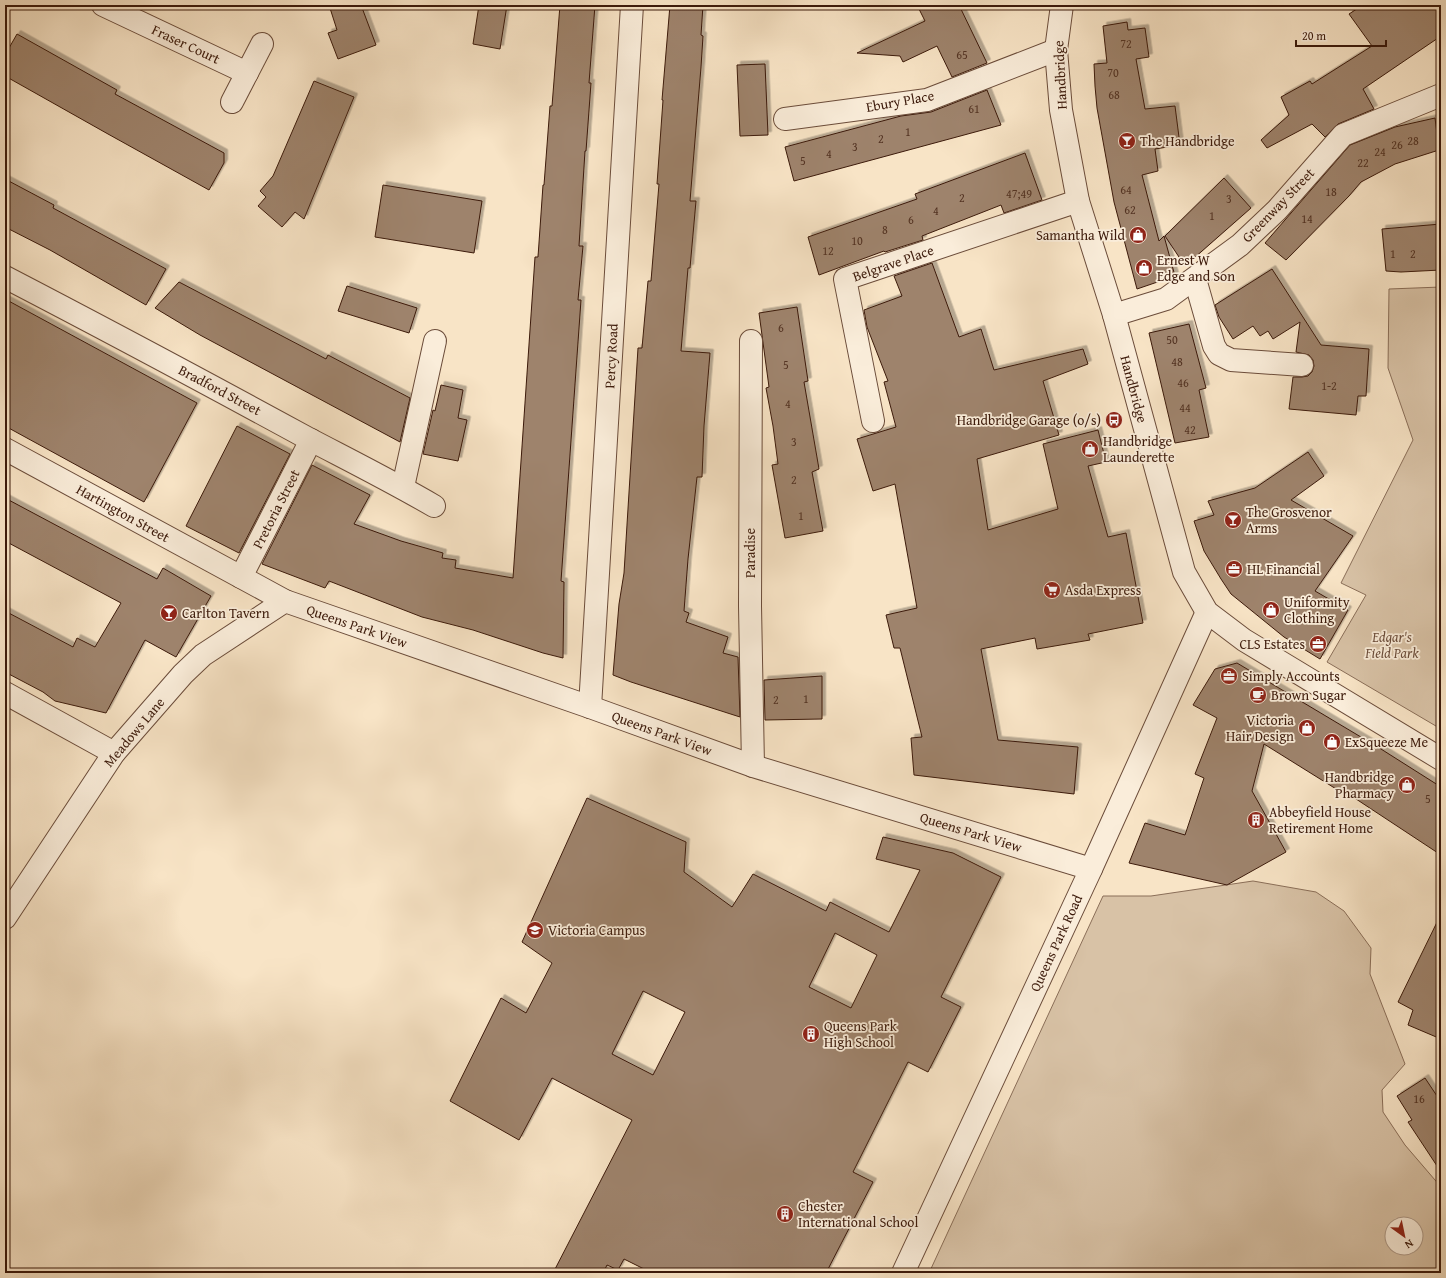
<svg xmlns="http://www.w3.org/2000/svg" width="1446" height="1278" font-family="'Gentium Book Plus',serif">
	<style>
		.green { fill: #d8c2a6; stroke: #8a6e58; fill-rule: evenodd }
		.building { fill: #9e836c; stroke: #3c1a0b; fill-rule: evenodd; filter: url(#shadow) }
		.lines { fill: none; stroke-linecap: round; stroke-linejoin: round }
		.minor-casing { stroke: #6b4c3a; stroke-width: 24 }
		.tertiary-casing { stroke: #6b4c3a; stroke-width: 24 }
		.minor { stroke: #faedda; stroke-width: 22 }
		.tertiary { stroke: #faedda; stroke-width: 22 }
		.labels { text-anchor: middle; stroke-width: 3.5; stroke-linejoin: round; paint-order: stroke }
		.number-label { font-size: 12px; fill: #543423 }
		.street-label { font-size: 14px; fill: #3c1a0b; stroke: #faedda }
		.poi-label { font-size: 14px; fill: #3c1a0b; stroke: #faedda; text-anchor: start }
		.park-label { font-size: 14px; font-style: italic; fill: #6b4c3a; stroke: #faedda }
	</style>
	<defs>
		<filter id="shadow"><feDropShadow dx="3.5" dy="-3.5" stdDeviation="0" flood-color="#0004"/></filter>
	</defs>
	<rect width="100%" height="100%" fill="#f8e4c6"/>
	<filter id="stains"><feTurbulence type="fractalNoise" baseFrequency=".005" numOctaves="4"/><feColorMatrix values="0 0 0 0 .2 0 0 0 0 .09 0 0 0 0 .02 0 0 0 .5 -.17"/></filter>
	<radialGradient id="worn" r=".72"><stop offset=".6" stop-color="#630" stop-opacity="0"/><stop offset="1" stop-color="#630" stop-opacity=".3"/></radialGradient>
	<g class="green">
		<path d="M1441,287v442l-114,-67 39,-67 -25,-12 72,-143 -25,-72 1,-79z"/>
		<path d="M1253,881l63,11 28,19 27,37 -1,26 35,90 -23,26 1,22 22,33 36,42v86h-512l174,-377h48zM1392,1224h24v24h-24z"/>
	</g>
	<g class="building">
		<path d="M329,5h32l15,40 -38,14 -10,-26 9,-3z"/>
		<path d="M479,5h28l-7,44 -27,-5z"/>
		<path d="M560,5h35l-6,78h2l-5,68h-1l-6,95h4l-5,54h3l-20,281 3,1 -1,76 -20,-5 -70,-23 -51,-13 -93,-36 -4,7 -63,-24 50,-99 58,30 -16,29 47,17 42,12 -1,5 14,2 -1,8 58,10 22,-321h3l5,-72h1l6,-79h2z"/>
		<path d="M670,5h33l-2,30 2,1 -2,31 -11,134h6l-6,67h-2l-7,83 29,2 -6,73 -2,51h-5l-9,82 -4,52 5,2 -3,9 42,15 -5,16 15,4 2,60 -109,-35 -18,-7 6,-71 5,-31 14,-225h4l6,-67h3l8,-97h-2l6,-84h-1z"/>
		<path d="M917,5h42l28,58 -35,14 -15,-31 -34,16 -3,-6 -43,-3 68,-32z"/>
		<path d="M1363,5h78v31l-78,53 11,20 -36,15 -13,13 -13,-13 -45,24 -6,-8 28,-25 -8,-18 29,-16 2,3 60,-38 -23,-32z"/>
		<path d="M1127,22l1,8 17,-2 4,29 -13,2 9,50 30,-3 5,39 -25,4 3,22 -16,4 17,66 5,-5 11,40 -38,13 -23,-87 -17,-94 -2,-22 -1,-22 13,-1 -4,-37z"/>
		<path d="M17,34l100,56 -2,4 109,59v10l-15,27 -101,-56 -103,-58v-21z"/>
		<path d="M765,64l3,71 -28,1 -3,-71z"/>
		<path d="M314,81l40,16 -50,122 -9,-7 -13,15 -24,-21 8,-9 -6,-6 13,-15z"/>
		<path d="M987,90l14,35 -207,56 -9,-34 116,-31 30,-4z"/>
		<path d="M1435,118l4,32 -44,14 -34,18 -12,14 -63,64 -21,-17 85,-98 45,-18z"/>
		<path d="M1025,153l17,47 -38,13 -3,-8 -79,31 1,4 -38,12 -1,-1 -65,24 -11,-38 109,-38 -2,-5z"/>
		<path d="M1224,178l27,30 -66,58 -20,-30z"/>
		<path d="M5,179l49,26 -1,3 113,61 -20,36 -96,-55 -45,-23z"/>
		<path d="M383,185l99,16 -8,52 -99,-16z"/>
		<path d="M1441,224v46l-40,2 -15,-1 -4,-42z"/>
		<path d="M932,263l27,74 22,-8 13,41 89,-21 5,15 -45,17 16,54 -82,24 11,71 70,-21 -15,-65 55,-14 8,32 -18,4 20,71 18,-4 17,90 -55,11 2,6 -53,9 -2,-11 -54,11 17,91 80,7 -4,47 -160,-19 -3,-37 11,-1 -22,-89h-6l-8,-33 31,-7 -22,-124 -22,7 -16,-52 39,-12 -12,-45 4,-1 -21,-54 -3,-17 38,-14 -8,-20z"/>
		<path d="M1272,269l49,76 48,4 -3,47h-8l-2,19 -67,-6 4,-32h9l6,-1 4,-4 2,-6 -1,-6 -4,-5 -13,-3 4,-30 -27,17 -5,-8 -8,5 -7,-10 -20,13 -14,-22 -4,-12z"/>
		<path d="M179,282l147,77 2,-4 82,43 -10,44 -200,-107 -45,-27z"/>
		<path d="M347,286l70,22 -8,25 -71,-22z"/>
		<path d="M5,299l192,104 -53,99 -139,-76z"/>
		<path d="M797,307l11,74 -4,1 15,87 -7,3 11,59 -38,7 -13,-73 6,-1 -5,-38 -7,-38 3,-1 -10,-74z"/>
		<path d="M1189,324l17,64 -7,2 10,47 -34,6 -26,-110z"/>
		<path d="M441,385l22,5 -5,28 9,2 -9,41 -35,-7 10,-44 2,1z"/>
		<path d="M237,426l53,28 -51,99 -53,-27z"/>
		<path d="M1308,452l16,24 -33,24 62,36 -38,55 33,19 -28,49 -36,-22 -53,-43 -10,-15 -17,-28 -10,-30 20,-6 -6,-14 47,-13z"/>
		<path d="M5,498l152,81 6,-11 48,28 -35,61 -31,-17 -39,73 -51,-12 -12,-9 -38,-20v-61l68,36 4,-9 18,9 26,-44 -116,-62z"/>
		<path d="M1237,663l144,86 60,38v68l-91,-60 -1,2 -85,-53 -12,47 34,61 -59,33 -98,-22 16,-40 40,12 19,-57 -9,-4 22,-56 -24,-13 22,-36z"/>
		<path d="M822,676v43l-57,1 -1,-40z"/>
		<path d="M587,798l99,44 -2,30 48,35 21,-33 73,37 4,-9 59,30 31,-62 -44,-11 7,-22 70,16 48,24 -60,120 20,10 -33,65 -20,-10 -55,110 20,10 -47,91h-174l-28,-14 -6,11 -11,-5 -4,8h-50l79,-153 -80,-42 -33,62 -69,-39 51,-103 25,15 26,-50 -30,-21zM835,933l42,22 -26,53 -42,-21zM643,991l42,21 -32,63 -41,-21z"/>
		<path d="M1441,914v125l-33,-14 5,-15 -15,-8z"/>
		<path d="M1425,1078l16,24v70l-33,-50 4,-2 -15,-24z"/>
	</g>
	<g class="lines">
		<g class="minor-casing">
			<g id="minor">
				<path d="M103,5l144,68"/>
				<path d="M232,102l30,-58"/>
				<path d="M785,119l142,-19 129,-50"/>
				<path d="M5,277c102,53 203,107 304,162 42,22 84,43 125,67"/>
				<path d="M1195,279l19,67 5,8 12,6 71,5"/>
				<path d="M1114,315l52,-16 74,-54 37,-35 66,-75 98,-40"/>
				<path d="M751,341l-1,265 3,160"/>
				<path d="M873,421l-28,-142 233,-78"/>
				<path d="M5,449l236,128 70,-137"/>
				<path d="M403,487l32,-146"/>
				<path d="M5,693l109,60"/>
				<path d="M590,707l42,-702"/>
				<path d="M5,918l109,-165 69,-79 20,-19 82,-54"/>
				<path d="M903,1273l188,-404"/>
			</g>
		</g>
		<g class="tertiary-casing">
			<g id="tertiary">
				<path d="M1062,5l-6,45 5,60 17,91 36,114 70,257 23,40 37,28 197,119"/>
				<path d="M241,577l44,24 305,106 163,59 338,103 116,-257"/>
			</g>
		</g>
		<use href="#minor" class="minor"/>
		<use href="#tertiary" class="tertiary"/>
	</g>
	<defs>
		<g id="bar-disc" transform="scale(0.9)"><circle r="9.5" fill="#8f2418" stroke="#faedda"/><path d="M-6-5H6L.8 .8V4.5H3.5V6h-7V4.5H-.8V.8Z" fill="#fff"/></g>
		<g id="shop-disc" transform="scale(0.9)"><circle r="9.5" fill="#8f2418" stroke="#faedda"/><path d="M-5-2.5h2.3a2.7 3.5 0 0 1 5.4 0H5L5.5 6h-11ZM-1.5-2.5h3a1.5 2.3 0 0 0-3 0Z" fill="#fff"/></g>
		<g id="bus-disc" transform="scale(0.9)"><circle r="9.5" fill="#8f2418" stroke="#faedda"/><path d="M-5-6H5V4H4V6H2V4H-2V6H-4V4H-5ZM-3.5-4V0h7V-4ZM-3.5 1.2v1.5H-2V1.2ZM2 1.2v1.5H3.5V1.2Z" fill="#fff"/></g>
		<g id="office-disc" transform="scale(0.9)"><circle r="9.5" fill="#8f2418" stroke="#faedda"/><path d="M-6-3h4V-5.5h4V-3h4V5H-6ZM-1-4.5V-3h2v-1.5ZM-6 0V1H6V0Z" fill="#fff"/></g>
		<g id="supermarket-disc" transform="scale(0.9)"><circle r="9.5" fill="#8f2418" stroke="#faedda"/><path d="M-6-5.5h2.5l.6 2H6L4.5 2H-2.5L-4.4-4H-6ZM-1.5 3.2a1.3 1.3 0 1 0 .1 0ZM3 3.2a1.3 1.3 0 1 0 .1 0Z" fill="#fff"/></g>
		<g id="cafe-disc" transform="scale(0.9)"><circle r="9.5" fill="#8f2418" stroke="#faedda"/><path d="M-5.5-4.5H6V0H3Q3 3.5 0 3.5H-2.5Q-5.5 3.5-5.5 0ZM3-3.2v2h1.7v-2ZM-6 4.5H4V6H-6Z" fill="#fff"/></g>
		<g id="building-disc" transform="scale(0.9)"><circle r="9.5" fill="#8f2418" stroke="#faedda"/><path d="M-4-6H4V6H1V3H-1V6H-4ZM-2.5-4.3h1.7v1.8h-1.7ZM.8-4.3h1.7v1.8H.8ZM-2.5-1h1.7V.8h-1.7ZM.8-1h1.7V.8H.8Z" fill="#fff"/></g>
		<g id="school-disc" transform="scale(0.9)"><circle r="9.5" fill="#8f2418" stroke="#faedda"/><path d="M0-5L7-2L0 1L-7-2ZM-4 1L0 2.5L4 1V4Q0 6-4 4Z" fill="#fff"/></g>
	</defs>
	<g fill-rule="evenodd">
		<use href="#bar-disc" x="1127" y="141"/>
		<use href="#shop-disc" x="1138" y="235"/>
		<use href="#shop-disc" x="1144" y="268"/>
		<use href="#bus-disc" x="1114" y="420"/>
		<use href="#shop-disc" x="1090" y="449"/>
		<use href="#bar-disc" x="1233" y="520"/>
		<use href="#office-disc" x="1234" y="569"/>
		<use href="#supermarket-disc" x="1052" y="590"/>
		<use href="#shop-disc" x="1271" y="610"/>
		<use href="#bar-disc" x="169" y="613"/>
		<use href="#office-disc" x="1318" y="644"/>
		<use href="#office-disc" x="1229" y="676"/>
		<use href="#cafe-disc" x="1258" y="695"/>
		<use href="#shop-disc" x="1307" y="728"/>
		<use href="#shop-disc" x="1332" y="742"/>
		<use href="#shop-disc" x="1407" y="785"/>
		<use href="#building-disc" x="1256" y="820"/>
		<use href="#school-disc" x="535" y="930"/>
		<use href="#building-disc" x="811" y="1034"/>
		<use href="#building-disc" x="785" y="1214"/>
	</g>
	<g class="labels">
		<g class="number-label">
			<text x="1126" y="48">72</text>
			<text x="962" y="59">65</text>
			<text x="1113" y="77">70</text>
			<text x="1114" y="99">68</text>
			<text x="974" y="113">61</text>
			<text x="908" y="136">1</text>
			<text x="881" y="143">2</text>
			<text x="1413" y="145">28</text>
			<text x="1397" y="149">26</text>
			<text x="855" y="151">3</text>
			<text x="1380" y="156">24</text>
			<text x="829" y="158">4</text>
			<text x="803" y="165">5</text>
			<text x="1363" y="167">22</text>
			<text x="1126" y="194">64</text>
			<text x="1331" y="196">18</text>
			<text x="1019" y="198">47;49</text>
			<text x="962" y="202">2</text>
			<text x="1229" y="203">3</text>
			<text x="1130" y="214">62</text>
			<text x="936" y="215">4</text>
			<text x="1212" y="220">1</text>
			<text x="1307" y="223">14</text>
			<text x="911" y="224">6</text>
			<text x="885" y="234">8</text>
			<text x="857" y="245">10</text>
			<text x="828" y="255">12</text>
			<text x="1393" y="258">1</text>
			<text x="1413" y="258">2</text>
			<text x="781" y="332">6</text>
			<text x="1172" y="344">50</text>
			<text x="1177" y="366">48</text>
			<text x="786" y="369">5</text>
			<text x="1183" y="387">46</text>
			<text x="1329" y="390">1-2</text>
			<text x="788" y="408">4</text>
			<text x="1185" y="412">44</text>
			<text x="1190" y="434">42</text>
			<text x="794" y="446">3</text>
			<text x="794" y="484">2</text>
			<text x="801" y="520">1</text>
			<text x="806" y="703">1</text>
			<text x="776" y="704">2</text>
			<text x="1428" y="803">5</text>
			<text x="1419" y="1103">16</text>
		</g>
		<g class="street-label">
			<text transform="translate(186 44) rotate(25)" y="5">Fraser Court</text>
			<text transform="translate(1060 75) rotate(-93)" y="5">Handbridge</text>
			<text transform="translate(900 101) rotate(-10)" y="5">Ebury Place</text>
			<text transform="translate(1278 205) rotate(-46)" y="5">Greenway Street</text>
			<text transform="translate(893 263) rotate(-19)" y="5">Belgrave Place</text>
			<text transform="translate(611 356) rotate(-87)" y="5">Percy Road</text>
			<text transform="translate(1134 389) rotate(75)" y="5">Handbridge</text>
			<text transform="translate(220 390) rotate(28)" y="5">Bradford Street</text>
			<text transform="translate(276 509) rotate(-63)" y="5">Pretoria Street</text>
			<text transform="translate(123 513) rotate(29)" y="5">Hartington Street</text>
			<text transform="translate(750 553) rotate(-90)" y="5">Paradise</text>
			<text transform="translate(357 626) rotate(19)" y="5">Queens Park View</text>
			<text transform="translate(134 732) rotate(-50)" y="5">Meadows Lane</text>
			<text transform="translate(662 733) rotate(20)" y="5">Queens Park View</text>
			<text transform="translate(971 832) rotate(17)" y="5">Queens Park View</text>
			<text transform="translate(1056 943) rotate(-65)" y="5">Queens Park Road</text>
		</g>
		<g class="poi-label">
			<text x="1140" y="146">The Handbridge</text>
			<text x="1125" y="240" text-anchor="end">Samantha Wild</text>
			<text x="1157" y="265">Ernest W<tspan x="1157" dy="16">Edge and Son</tspan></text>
			<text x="1101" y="425" text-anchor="end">Handbridge Garage (o/s)</text>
			<text x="1103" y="446">Handbridge<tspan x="1103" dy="16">Launderette</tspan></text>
			<text x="1246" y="517">The Grosvenor<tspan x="1246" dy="16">Arms</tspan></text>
			<text x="1247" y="574">HL Financial</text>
			<text x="1065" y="595">Asda Express</text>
			<text x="1284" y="607">Uniformity<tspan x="1284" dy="16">Clothing</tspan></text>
			<text x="182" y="618">Carlton Tavern</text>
			<text x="1305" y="649" text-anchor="end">CLS Estates</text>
			<text x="1242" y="681">Simply Accounts</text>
			<text x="1271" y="700">Brown Sugar</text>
			<text x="1294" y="725" text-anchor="end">Victoria<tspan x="1294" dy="16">Hair Design</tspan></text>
			<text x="1345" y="747">ExSqueeze Me</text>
			<text x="1394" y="782" text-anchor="end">Handbridge<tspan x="1394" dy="16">Pharmacy</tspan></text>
			<text x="1269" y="817">Abbeyfield House<tspan x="1269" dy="16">Retirement Home</tspan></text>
			<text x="548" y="935">Victoria Campus</text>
			<text x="824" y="1031">Queens Park<tspan x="824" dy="16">High School</tspan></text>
			<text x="798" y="1211">Chester<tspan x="798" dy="16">International School</tspan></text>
		</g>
		<g class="park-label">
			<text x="1392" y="642">Edgar's<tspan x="1392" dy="16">Field Park</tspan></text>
		</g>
	</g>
	<rect width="1446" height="1278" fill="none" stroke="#f8e4c6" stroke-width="20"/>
	<rect x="6" y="6" width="1434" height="1266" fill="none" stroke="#3c1a0b" stroke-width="2"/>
	<rect x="10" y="10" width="1426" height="1258" fill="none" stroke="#3c1a0b"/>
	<g transform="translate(1404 1236) rotate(147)"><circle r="19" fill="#faedda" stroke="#ae9987"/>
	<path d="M0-3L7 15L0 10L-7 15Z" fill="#8f2418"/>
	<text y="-6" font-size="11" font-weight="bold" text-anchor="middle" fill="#3c1a0b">N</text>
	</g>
	<path d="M1296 40v6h90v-6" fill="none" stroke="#3c1a0b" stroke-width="2"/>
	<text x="1302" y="40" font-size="12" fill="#3c1a0b" stroke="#faedda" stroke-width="3" paint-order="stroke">20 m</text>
	<rect width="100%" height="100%" filter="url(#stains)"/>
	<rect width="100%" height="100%" fill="url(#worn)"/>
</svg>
